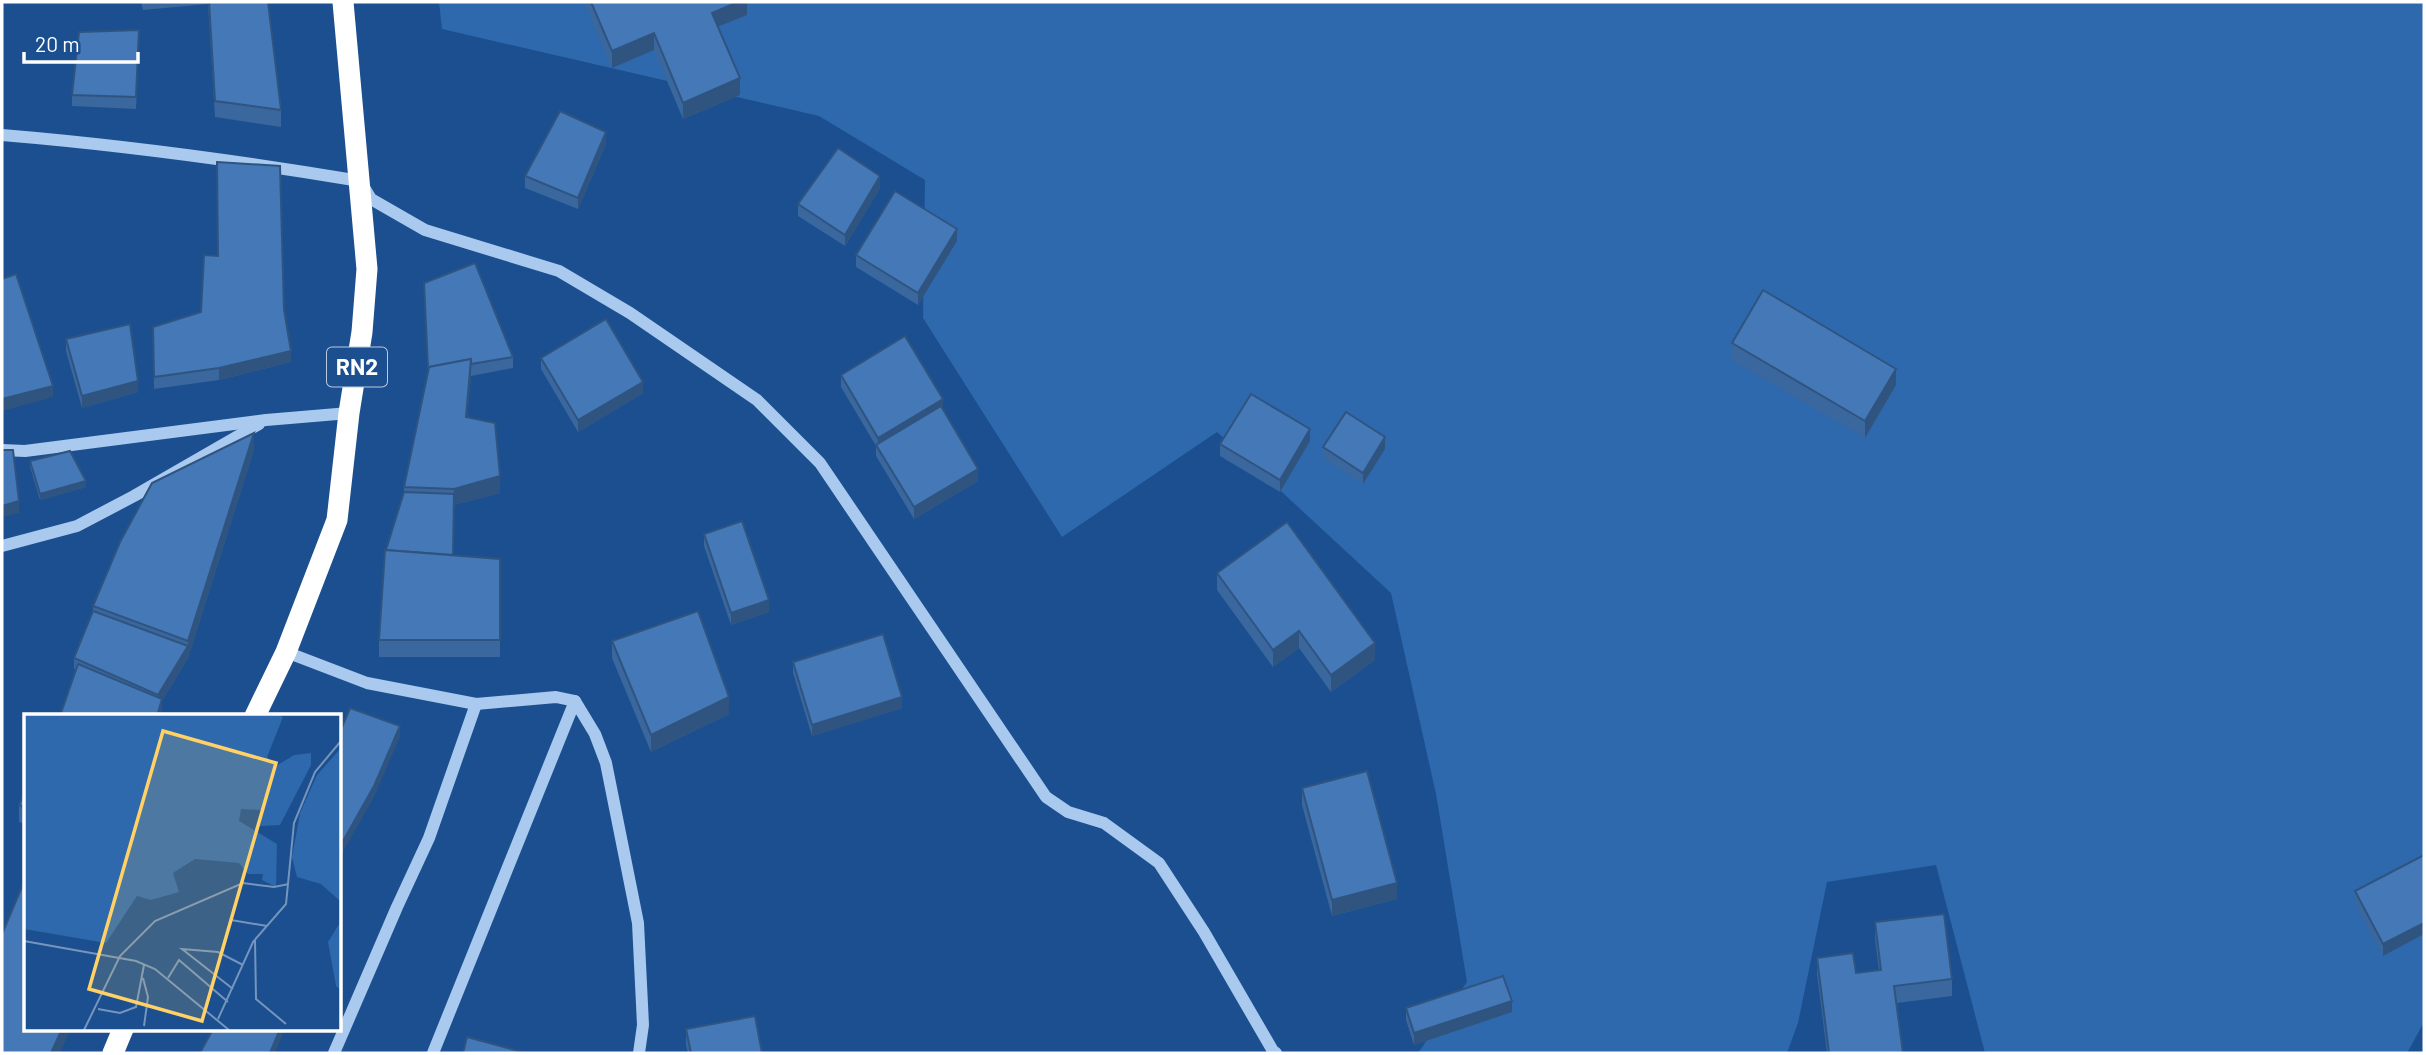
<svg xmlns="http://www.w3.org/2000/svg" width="2426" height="1055" font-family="Barlow,sans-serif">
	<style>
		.green { fill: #2e69ad }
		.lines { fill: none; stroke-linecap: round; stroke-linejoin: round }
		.minor { stroke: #a9c9ee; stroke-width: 12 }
		.highway { stroke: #fff; stroke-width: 21 }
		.wall { fill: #3a679d }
		.shaded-wall { fill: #305480 }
		.building { fill: #4478b7; stroke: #305480; stroke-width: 2 }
		.labels { text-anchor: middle; stroke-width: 6; stroke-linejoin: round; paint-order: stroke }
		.shield { fill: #1b4f8f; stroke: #bbcadd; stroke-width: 2 }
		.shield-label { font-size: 23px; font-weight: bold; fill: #fff }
		.inset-road { fill: none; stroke: #7695bc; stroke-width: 2 }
		.view { fill: #ffd166; fill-opacity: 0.15; stroke: #ffd166; stroke-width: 3.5 }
		.inset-edge { fill: none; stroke: #fff; stroke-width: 3.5 }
	</style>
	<rect width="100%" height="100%" fill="#1b4f8f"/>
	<path class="green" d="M439,2h1985v1020l-17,31h-422l-49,-188 -109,17 -29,141 -11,30h-369l49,-71 -31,-188 -45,-201 -174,-161 -155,105 -139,-219 2,-138 -106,-64 -377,-87z"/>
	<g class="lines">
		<g class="minor">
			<path d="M2,135c120,10 239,26 358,46l11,18 54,31 134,41 71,42 127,87 63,63 226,334 22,15 36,11 55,40 45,69 69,119 3,2"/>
			<path d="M2,450l23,1 241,-31 83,-7"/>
			<path d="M2,546l75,-20 57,-30 125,-72"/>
			<path d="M286,652l81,31 109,21 -47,134 -32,69 -63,146"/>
			<path d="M476,704l80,-7 19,4"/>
			<path d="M433,1053l142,-352 20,33 11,29 32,160 5,102 -4,28"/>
		</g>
		<g class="highway">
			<path d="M255,716l31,-64 51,-132 12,-107 13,-81 5,-63 -24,-267"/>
			<path d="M113,1053l10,-24"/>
		</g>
	</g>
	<g class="wall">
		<path d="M141,2h127l13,108v17l-66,-10 -7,-113 -65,6z"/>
		<path d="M584,2h163v13l-29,12 22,68 -57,24 -29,-69 -42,18z"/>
		<path d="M139,42l-3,67 -64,-3v-11z"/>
		<path d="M606,144l-28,65 -53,-21v-12z"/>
		<path d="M880,188l-35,58 -47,-30v-12z"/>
		<path d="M957,241l-39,64 -62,-38v-12z"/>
		<path d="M424,283l89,74v11l-42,8 -4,42 33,75 -46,12 -1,50 47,4v98h-121v-17l7,-90 18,-58v-5l24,-117z"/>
		<path d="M284,310l7,52 -72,18 -65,9 -1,-62z"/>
		<path d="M66,339l72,53 -56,16 -16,-57z"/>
		<path d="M1732,343l164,42 -31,53 -133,-78z"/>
		<path d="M541,358l102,35 -65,39 -37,-63z"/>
		<path d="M841,375l102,34 35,72 -64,38 -38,-63v-10l-35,-59z"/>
		<path d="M1310,441l-30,51 -60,-36v-12z"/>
		<path d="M1323,447l62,2 -22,35 -40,-26z"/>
		<path d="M254,450l-66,208 -26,43v10l-1,5h-101l16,-46 -2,-1v-11l19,-47v-5z"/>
		<path d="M30,461l56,26 -46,13 -10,-33z"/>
		<path d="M704,534l65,78 -38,13 -27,-79z"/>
		<path d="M1217,573l158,87 -44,32 -32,-44 -26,19 -56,-77z"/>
		<path d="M612,641l117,73 -78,38 -39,-94z"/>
		<path d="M793,662l109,46 -90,28 -19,-63z"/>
		<path d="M1302,788l95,111 -65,17 -30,-111z"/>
		<path d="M26,789v36l-7,-3v-17z"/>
		<path d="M2424,856v78l-41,22 -28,-53v-12z"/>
		<path d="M1875,922l77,57v17l-55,7 6,50h-76l-10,-79v-16l39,15 23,-3 -4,-31z"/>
		<path d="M1406,1008l106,4 -98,33 -8,-25z"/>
		<path d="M686,1029l76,24h-74l-2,-8z"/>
	</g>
	<g class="shaded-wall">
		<path d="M738,2h9v13l-35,14v-16z"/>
		<path d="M654,33v17l-42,18v-17z"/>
		<path d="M740,78v17l-57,24v-16z"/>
		<path d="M606,132v12l-28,65v-11z"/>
		<path d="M880,176v12l-35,58v-11z"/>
		<path d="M957,229v12l-39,64v-12z"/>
		<path d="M291,351v11l-72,18v-12z"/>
		<path d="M471,359v17l-5,58v-17z"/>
		<path d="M1896,369v16l-31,53v-17z"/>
		<path d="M138,381v11l-56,16v-12z"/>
		<path d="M643,382v11l-65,39v-12z"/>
		<path d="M53,386v11l-51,14v-12z"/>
		<path d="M943,399v12l-65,38v-11z"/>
		<path d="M1310,429v12l-30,51v-12z"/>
		<path d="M254,433v17l-66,208v-17z"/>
		<path d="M1385,437v12l-22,35v-11z"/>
		<path d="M978,469v12l-64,38v-12z"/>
		<path d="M500,476v17l-46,12 -1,67 1,-83z"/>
		<path d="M86,481v6l-46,13v-6z"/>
		<path d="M19,501v12l-17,4v-11z"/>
		<path d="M769,600v12l-38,13v-12z"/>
		<path d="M1299,631v17l-26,19v-17z"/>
		<path d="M1375,643v17l-44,32v-17z"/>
		<path d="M188,646v12l-26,43v10l-1,5h-4l1,-21z"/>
		<path d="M729,697v17l-78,38v-17z"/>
		<path d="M902,697v11l-90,28v-11z"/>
		<path d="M400,726v11l-26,60 -31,55 -3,14v-12l3,-13z"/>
		<path d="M1397,883v16l-65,17v-16z"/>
		<path d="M2424,923v11l-41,22v-12z"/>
		<path d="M1512,1001v11l-98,33v-12z"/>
		<path d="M62,1029h9l-11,24h-9z"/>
		<path d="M280,1029h5l-10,24h-5z"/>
	</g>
	<g class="building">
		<path d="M209,2h59l13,108 -66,-9z"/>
		<path d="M591,2h147l-26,11 28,65 -57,25 -29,-70 -42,18z"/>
		<path d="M139,30l-3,67 -64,-2 7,-63z"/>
		<path d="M560,111l46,21 -28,66 -53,-22z"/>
		<path d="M838,148l42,28 -35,59 -47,-31z"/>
		<path d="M217,162l63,4 4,144 7,41 -72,17 -65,9 -1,-50 48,-15 3,-57 14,1z"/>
		<path d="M895,191l62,38 -39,64 -62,-38z"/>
		<path d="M475,263l38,94 -42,7v-5l-42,8 -1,1 -4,-85z"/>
		<path d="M16,274l37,112 -51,13v-120z"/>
		<path d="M1763,290l133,79 -31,52 -133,-78z"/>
		<path d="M606,319l37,63 -65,38 -37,-62z"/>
		<path d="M130,324l8,57 -56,15 -16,-57z"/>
		<path d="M905,336l38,63 -65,39 -37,-63z"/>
		<path d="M471,359l-5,58 29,6 5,53 -46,13 -50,-2 25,-120z"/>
		<path d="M1251,394l59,35 -30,51 -60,-36z"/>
		<path d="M941,406l37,63 -64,38 -38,-62z"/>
		<path d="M1346,412l39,25 -22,36 -40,-26z"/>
		<path d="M254,433l-66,208 -95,-35 27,-64 32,-59z"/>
		<path d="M2,450h11l6,51 -17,5z"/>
		<path d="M70,451l16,30 -46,13 -10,-33z"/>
		<path d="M404,492l50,2 -1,61 -67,-5z"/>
		<path d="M742,521l27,79 -38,13 -27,-79z"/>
		<path d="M1287,522l88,121 -44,32 -32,-44 -26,19 -56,-77z"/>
		<path d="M385,550l115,9v81h-121z"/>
		<path d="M93,611l95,35 -30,49 -84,-37z"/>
		<path d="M698,611l31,86 -78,38 -39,-94z"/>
		<path d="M883,634l19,63 -90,28 -19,-63z"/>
		<path d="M78,664l84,35 -5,17h-97z"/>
		<path d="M350,708l50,18 -26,60 -31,55 -3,13v-122z"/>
		<path d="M1367,771l30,112 -65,17 -30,-112z"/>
		<path d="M26,789v19l-7,-3z"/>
		<path d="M2424,855v68l-41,21 -28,-53z"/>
		<path d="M26,877v152h36l-11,24h-49v-121h1z"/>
		<path d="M1944,914l8,65 -58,7 9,67h-74l-12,-95 36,-5 3,20 25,-3 -6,-48z"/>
		<path d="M1503,976l9,25 -98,32 -8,-25z"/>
		<path d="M755,1016l7,37h-71l-5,-24z"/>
		<path d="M213,1029h67l-10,24h-70z"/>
		<path d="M467,1037l59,16h-63z"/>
	</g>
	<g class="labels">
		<rect class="shield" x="327" y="347.5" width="60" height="39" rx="5"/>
		<g class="shield-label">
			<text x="357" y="375">RN2</text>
		</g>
	</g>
	<g transform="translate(24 714)">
		<rect width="317" height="317" fill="#1b4f8f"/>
		<path d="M0,1h255l4,2 -16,40 9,9 18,-11 17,-2v12l-31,60 -20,1 2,-16 -21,-1 -2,12 38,23 -1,43 -14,-7 1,-6h-15l-9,-11 -44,-4 -22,14 6,19 -28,8 -14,-4 -31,47 -82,-14zM317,34v154l-20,-18 -24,-7 -5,-20 8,-44 17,-38zM317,207v69l-5,-4 -8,-44z" fill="#2e69ad"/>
		<path class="inset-road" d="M207,206l36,6M231,226l1,59 30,25M0,227l112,20 19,8 74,61M119,264l5,19 -4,29M144,264l11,-18 49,42M209,275l-51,-40 36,3 25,13M74,295l22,4 16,-6 8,-42M194,305l35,-77 33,-38 8,-81 21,-51 26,-31M60,316l36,-74 35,-35 88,-38 31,4 15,-3"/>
		<path class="view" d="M139,17l113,32 -74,258 -113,-32z"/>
		<rect width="317" height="317" class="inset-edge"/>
	</g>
	<rect width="2426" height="1055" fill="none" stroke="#ffffff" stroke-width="7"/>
	<path d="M24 52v10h114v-10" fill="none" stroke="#ffffff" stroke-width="3.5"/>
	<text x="35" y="52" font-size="21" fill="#ffffff" stroke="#1b4f8f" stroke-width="5" paint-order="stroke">20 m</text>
</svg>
